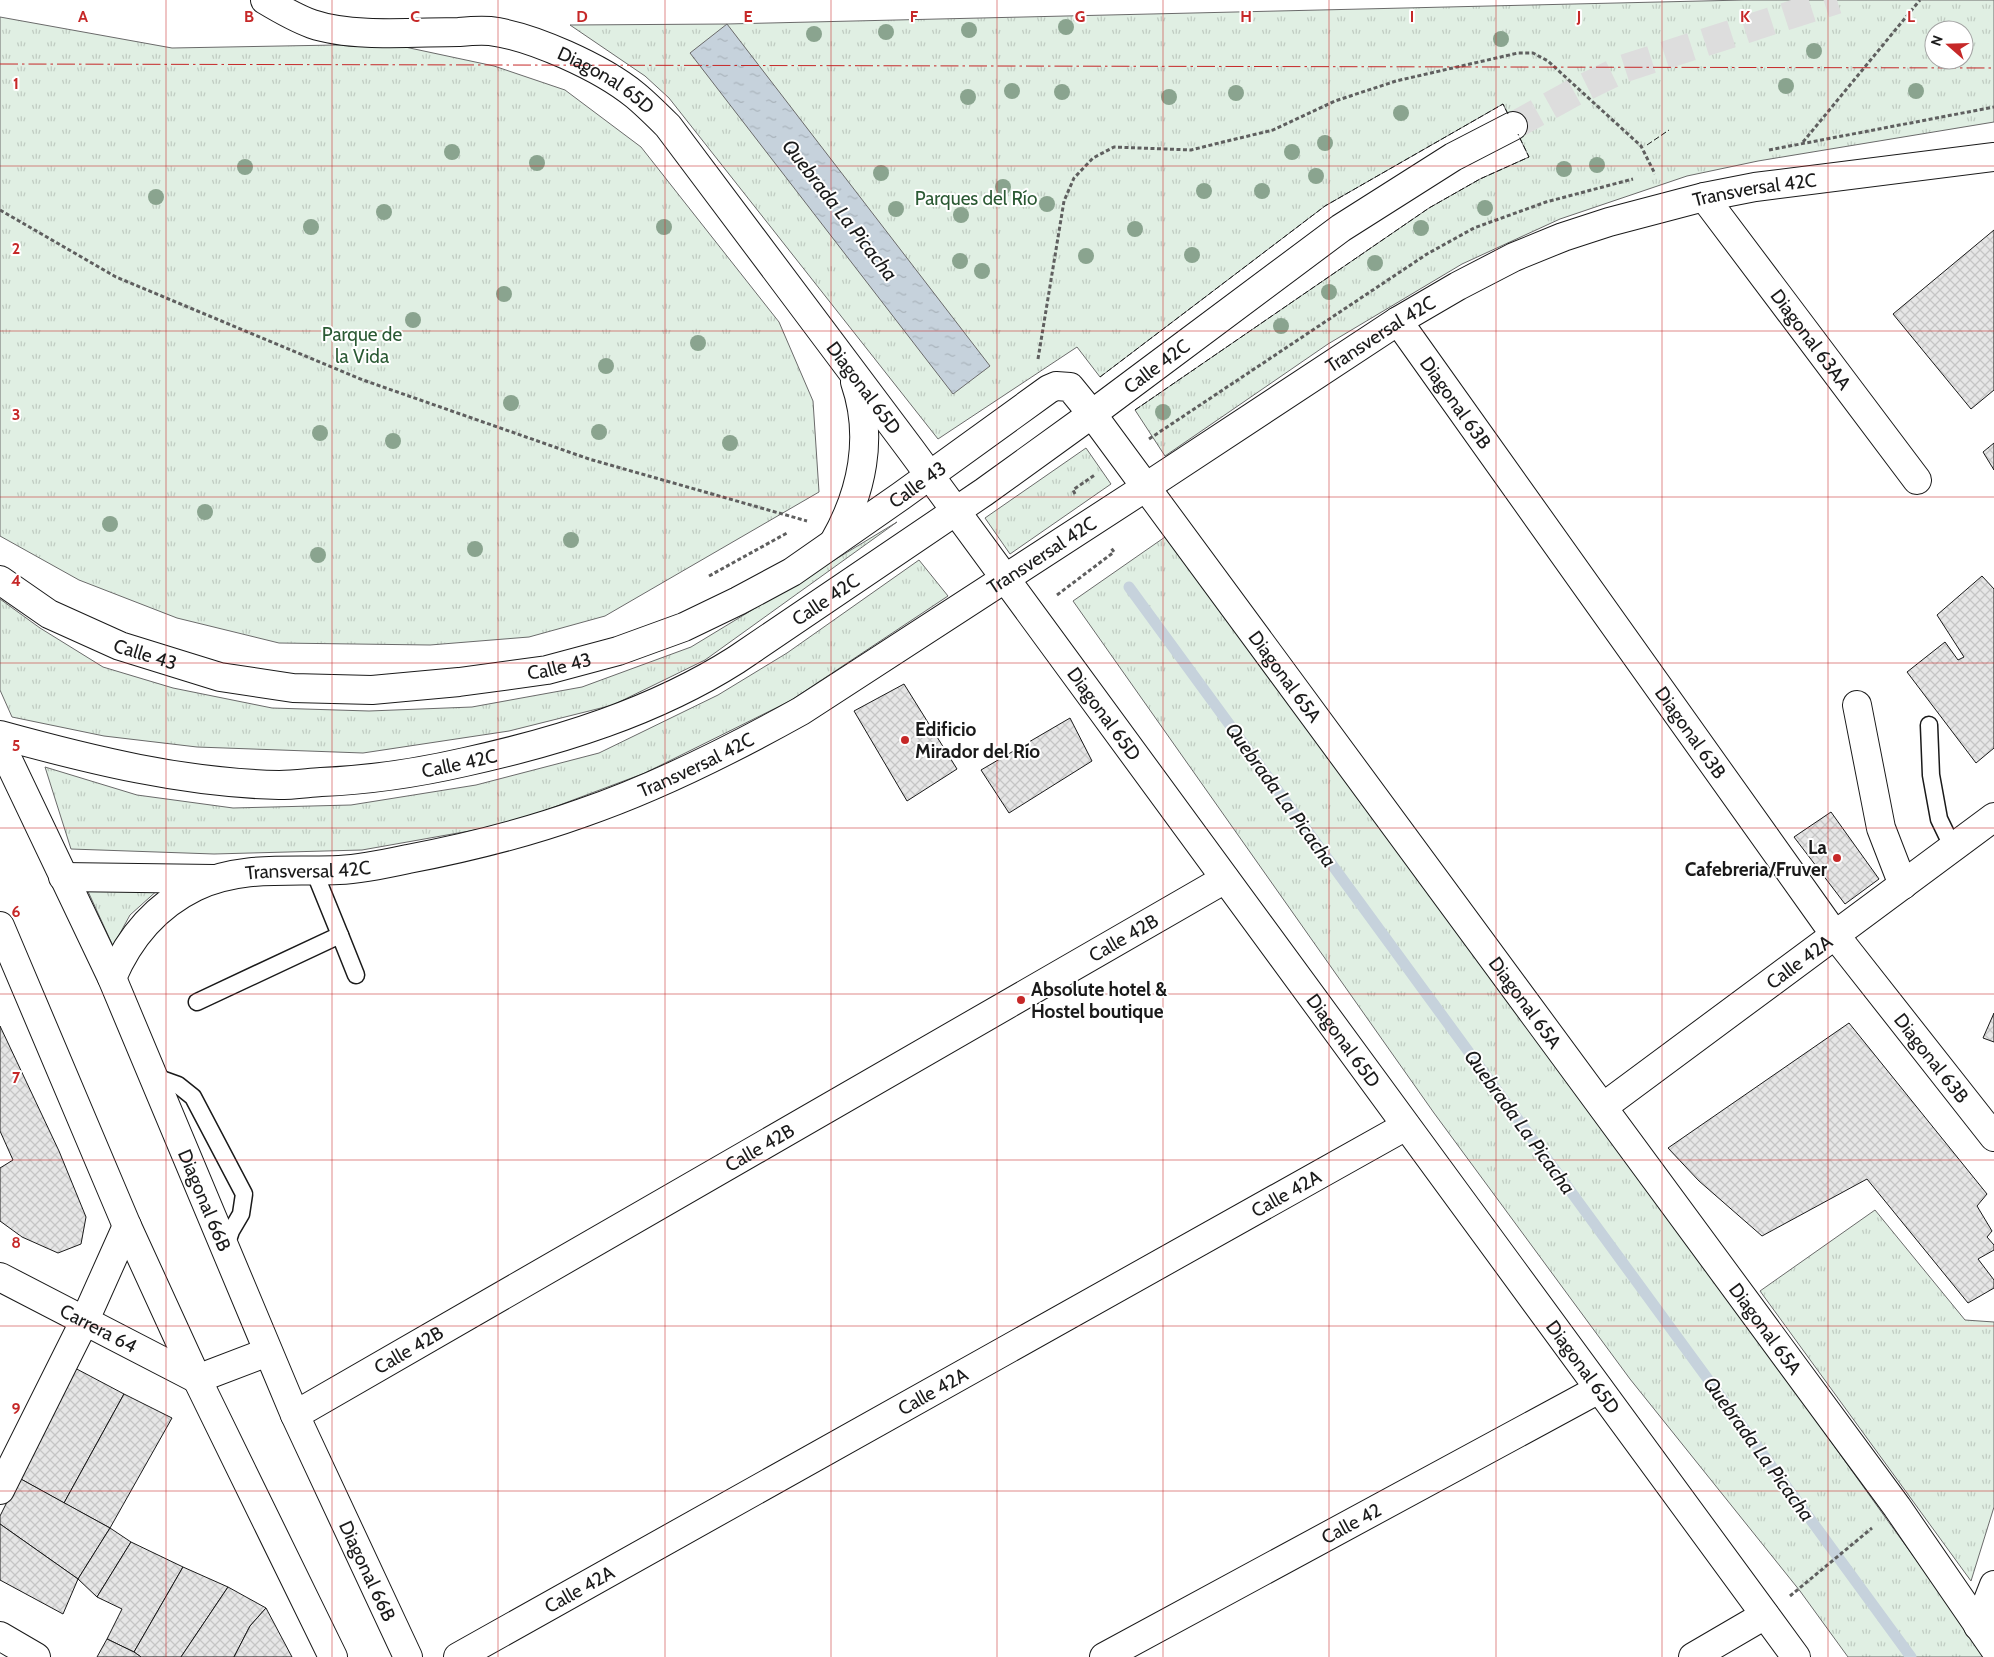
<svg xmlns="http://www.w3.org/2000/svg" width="1994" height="1657" font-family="Cabin,sans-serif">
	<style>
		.grass { fill: url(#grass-tufts); stroke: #6a6a6a; fill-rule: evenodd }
		.water { fill: url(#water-ripples); stroke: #6a6a6a }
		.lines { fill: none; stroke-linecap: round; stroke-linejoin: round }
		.stream { stroke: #c6d2dc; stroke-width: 11 }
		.building { fill: url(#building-cross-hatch); stroke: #1a1a1a }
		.tertiary-tunnel { stroke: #ddd; stroke-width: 28; stroke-dasharray: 28 14; stroke-linecap: butt }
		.service-casing { stroke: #1a1a1a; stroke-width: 19 }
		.minor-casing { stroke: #1a1a1a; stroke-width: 30 }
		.tertiary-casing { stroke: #1a1a1a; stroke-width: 30 }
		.secondary-casing { stroke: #1a1a1a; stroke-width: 30 }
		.path { stroke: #5f5f5f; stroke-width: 3; stroke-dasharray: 4 2.5; stroke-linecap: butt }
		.service { stroke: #fff; stroke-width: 16 }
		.minor { stroke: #fff; stroke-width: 28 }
		.tertiary { stroke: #fff; stroke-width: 28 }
		.secondary { stroke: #fff; stroke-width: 28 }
		.fence { stroke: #1a1a1a; stroke-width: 1; stroke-dasharray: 6 2.5; stroke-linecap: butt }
		.power { stroke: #c62828; stroke-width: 1; stroke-dasharray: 18 4 2.5 4; stroke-linecap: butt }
		.tree { fill: #8aa48f }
		.grid { fill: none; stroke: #c62828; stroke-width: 1; stroke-opacity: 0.55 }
		.poi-dot { fill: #c62828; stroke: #fff; stroke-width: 2 }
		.labels { text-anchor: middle; stroke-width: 4; stroke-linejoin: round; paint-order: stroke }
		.street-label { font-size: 19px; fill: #1a1a1a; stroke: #fff }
		.park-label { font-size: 19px; fill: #2b5a34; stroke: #fff }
		.poi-label { font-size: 19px; font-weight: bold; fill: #1a1a1a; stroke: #fff; text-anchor: start }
		.water-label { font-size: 20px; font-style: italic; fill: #1a1a1a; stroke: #fff }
		.grid-label { font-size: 16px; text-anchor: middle; font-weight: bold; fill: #c62828; stroke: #fff; stroke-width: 4; stroke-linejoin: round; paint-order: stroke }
	</style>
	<defs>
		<pattern id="grass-tufts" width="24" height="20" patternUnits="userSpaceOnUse" patternTransform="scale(1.25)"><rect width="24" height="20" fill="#e0efe3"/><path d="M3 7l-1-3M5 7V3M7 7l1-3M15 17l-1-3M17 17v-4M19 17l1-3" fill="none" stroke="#c0ccc2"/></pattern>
		<pattern id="water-ripples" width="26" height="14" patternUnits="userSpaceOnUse" patternTransform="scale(1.25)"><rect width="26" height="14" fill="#c6d2dc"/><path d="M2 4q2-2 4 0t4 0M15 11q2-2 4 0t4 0" fill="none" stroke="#aab4bc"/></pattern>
		<pattern id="building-cross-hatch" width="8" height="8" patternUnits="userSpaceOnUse" patternTransform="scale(1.25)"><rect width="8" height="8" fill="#e6e6e6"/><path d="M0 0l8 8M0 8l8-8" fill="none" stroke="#c5c5c5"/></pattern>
	</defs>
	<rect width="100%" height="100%" fill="#fff"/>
	<g class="grass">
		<path d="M1744,0h250v122l-236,39 -71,15 -127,43 -98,45 -134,80 -163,112 -30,-46 294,-202 51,-29 49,-22 -26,-53 -178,102 -225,171 -23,-30 -139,92 -269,-341 -24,-22 -75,-51 157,-1zM1934,30h30v30h-30z"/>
		<path d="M0,17l172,31 219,-4 103,22 71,24 76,57 138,175 34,79 6,91 -214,124 -76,21 -99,8 -151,-2 -102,-25 -98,-38 -79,-44z"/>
		<path d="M1086,448l25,36 -101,70 -25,-36z"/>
		<path d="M897,522l-192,138 -92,45 -104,26 -146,22 -166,-6 -93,-11 -92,-19 -12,-27v-91l40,29 63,39 70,21 99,20 97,3 103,-4 110,-20 109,-40z"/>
		<path d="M1165,537c144,192 289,383 430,576 132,180 259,364 392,544h-139l-48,-66 -170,-212 -196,-266 -361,-512z"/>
		<path d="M919,560l29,36 -158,105 -145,72 -136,51 -147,26 -148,4 -143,-5 -26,-82 92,28 96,13 118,-3 125,-20 123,-32 119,-58 69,-42z"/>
		<path d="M86,887l74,1 -30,27 -17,31z"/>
		<path d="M1875,1210l90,110 29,2v185l-23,74 -211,-290z"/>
	</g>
	<path class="water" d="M727,24l263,342 -37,28 -263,-341z"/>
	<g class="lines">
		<path class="stream" d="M1129,587l782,1070"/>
	</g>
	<g class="building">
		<path d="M1994,230v160l-23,19 -78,-95z"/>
		<path d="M1994,443v27l-11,-18z"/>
		<path d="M1982,576l12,13v159l-18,15 -69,-91 38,-30 13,18 6,-3 -27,-42z"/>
		<path d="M904,684l53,85 -50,32 -53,-90z"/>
		<path d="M1070,718l22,43 -83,52 -28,-43z"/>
		<path d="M1831,812l48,67 -34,25 -51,-67z"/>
		<path d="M1994,1013v29l-11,-4z"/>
		<path d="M1849,1023l138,171 -10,12 15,25 -5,6 7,8v5l-16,9 16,21v8l-26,15 -101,-124 -105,57 -63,-55 -31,-33z"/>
		<path d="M0,1026l59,125 27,66 -5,27 -23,9 -36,-16 -22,-16v-53l13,-8 -13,-29z"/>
		<path d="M73,1367l51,27 -60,109 -45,-25z"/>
		<path d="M124,1394l48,24 -62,110 -46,-25z"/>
		<path d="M19,1478l91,50 -32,51 -78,-55v-8z"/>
		<path d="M0,1524l78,55 -15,35 -63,-34z"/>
		<path d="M110,1528l21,14 -34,55 -19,-18z"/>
		<path d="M131,1542l52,25 -49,85 -27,-13 15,-30 -25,-12z"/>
		<path d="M183,1567l45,20 -47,70h-40l-7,-5z"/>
		<path d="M228,1587l38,21 -16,18 -16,31h-53z"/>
		<path d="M266,1608l26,49h-58l16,-31z"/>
		<path d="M107,1639l27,13 7,5h-44z"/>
	</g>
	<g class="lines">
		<path class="tertiary-tunnel" d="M1513,126l62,-34 47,-23 215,-69"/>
		<g class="service-casing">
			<g id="service">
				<path d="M1929,725l2,50 8,44 14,29"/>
				<path d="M340,935l16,40"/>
				<path d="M197,1002l143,-67 -26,-64"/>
				<path d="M153,1076l25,9 15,12 51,97 -3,20 -10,17 -6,18"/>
			</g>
		</g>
		<g class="minor-casing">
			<g id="minor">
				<path id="s1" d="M1704,197l213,283"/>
				<path id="s2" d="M1398,321l437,614 159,202"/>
				<path id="s3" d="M1146,487l252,-166 60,-35 56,-29 49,-20 46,-15 95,-25 51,-10 239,-30"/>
				<path d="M1857,705l24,123 22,57"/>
				<path id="s4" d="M1603,1107l391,-290"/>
				<path id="s5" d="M295,1415l930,-536"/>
				<path d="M0,1490l84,-168"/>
				<path d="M1978,1626l16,-41"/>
				<path d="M0,1636l36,21"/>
				<path id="s6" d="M458,1657l948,-531"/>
				<path id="s7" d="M1104,1657l495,-268"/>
				<path d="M1693,1657l72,-42"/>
			</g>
		</g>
		<g class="tertiary-casing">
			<g id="tertiary">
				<path id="s8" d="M265,0c15,9 30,18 47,24 41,14 103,8 147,8 10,-1 21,-2 31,-1 42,5 112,37 145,64 11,9 22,20 33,31l243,324 885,1207"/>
				<path d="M834,542c28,-49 40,-105 21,-160"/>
				<path id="s9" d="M0,580l49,34 71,32 100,31 73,11 79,2 87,-8 88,-12 71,-19 66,-24 54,-26 54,-29 109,-76 148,-107 7,-3 14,1 22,27 805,1093 97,141"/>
				<path id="s10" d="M0,735c91,25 184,48 279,50 14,0 28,-2 42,-3 49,-2 96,-9 144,-20 95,-21 189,-50 271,-102l248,-168 108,-78 249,-186 112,-71 60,-31"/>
				<path id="s11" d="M112,978c17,-40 44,-72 83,-91 45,-22 97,-15 144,-17 23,-1 46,-6 69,-11 58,-11 118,-26 174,-46 76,-26 149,-63 219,-102l345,-224"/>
				<path id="s12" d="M0,1277l197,102 71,-27"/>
				<path d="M84,1322l43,-96"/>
			</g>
		</g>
		<g class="secondary-casing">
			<g id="secondary">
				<path id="s13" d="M0,743l112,235 183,437 113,242"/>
				<path d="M63,877l151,2"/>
				<path d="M0,926l127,300 70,153 136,278"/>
			</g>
		</g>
		<g class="path">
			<path d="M1803,142l117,-142"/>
			<path d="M1769,150l225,-43"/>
			<path d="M0,210l116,67 247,103 226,79 218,62"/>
			<path d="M1038,359l26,-158 10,-23 19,-20 21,-11 77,3 28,-7 54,-13 62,-29 61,-20 122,-28h15l15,8 93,85 14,28"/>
			<path d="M1149,439l278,-185 47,-26 72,-26 87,-23"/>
			<path d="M1075,494l-2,-4 23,-16"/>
			<path d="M709,576l78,-43"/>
			<path d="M1057,595l57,-43 -3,-4"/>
			<path d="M1790,1596l82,-68"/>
		</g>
		<use href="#service" class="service"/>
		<use href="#minor" class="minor"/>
		<use href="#tertiary" class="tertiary"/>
		<use href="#secondary" class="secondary"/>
		<g class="fence">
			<path d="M1647,145l22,-15"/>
			<path d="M1100,377l225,-171 178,-102 6,12"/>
			<path d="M1135,410l294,-202 51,-29 49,-22 -11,-23"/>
		</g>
		<path class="power" d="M0,64l1994,4"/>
	</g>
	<g class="tree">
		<circle cx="1066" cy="27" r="8"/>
		<circle cx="969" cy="30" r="8"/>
		<circle cx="886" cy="32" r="8"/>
		<circle cx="814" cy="34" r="8"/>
		<circle cx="1501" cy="39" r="8"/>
		<circle cx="1814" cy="51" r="8"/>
		<circle cx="1786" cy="86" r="8"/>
		<circle cx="1012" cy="91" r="8"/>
		<circle cx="1916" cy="91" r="8"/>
		<circle cx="1062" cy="92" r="8"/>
		<circle cx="1236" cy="93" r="8"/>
		<circle cx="968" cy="97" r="8"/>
		<circle cx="1169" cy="97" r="8"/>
		<circle cx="1401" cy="113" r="8"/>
		<circle cx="1325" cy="143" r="8"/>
		<circle cx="452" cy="152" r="8"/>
		<circle cx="1292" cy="152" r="8"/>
		<circle cx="537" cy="163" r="8"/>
		<circle cx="1597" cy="165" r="8"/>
		<circle cx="245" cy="167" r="8"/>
		<circle cx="1564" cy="169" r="8"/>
		<circle cx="881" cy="173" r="8"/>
		<circle cx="1316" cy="176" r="8"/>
		<circle cx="1003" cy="187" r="8"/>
		<circle cx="1204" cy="191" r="8"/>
		<circle cx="1262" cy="191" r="8"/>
		<circle cx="156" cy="197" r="8"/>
		<circle cx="1047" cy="204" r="8"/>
		<circle cx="1485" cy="208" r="8"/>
		<circle cx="896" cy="209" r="8"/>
		<circle cx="384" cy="212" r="8"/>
		<circle cx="961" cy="215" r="8"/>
		<circle cx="311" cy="227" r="8"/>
		<circle cx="664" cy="227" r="8"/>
		<circle cx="1421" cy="228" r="8"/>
		<circle cx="1135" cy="229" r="8"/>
		<circle cx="1192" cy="255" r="8"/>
		<circle cx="1086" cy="256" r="8"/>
		<circle cx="960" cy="261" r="8"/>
		<circle cx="1375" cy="263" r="8"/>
		<circle cx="982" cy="271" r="8"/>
		<circle cx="1329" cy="292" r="8"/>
		<circle cx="504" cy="294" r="8"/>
		<circle cx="413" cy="320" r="8"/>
		<circle cx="1281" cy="326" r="8"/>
		<circle cx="698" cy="343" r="8"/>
		<circle cx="606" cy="366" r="8"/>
		<circle cx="511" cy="403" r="8"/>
		<circle cx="1163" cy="412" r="8"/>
		<circle cx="599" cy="432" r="8"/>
		<circle cx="320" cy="433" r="8"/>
		<circle cx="393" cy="441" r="8"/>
		<circle cx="730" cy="443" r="8"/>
		<circle cx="205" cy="512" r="8"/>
		<circle cx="110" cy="524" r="8"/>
		<circle cx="571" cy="540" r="8"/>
		<circle cx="475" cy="549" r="8"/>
		<circle cx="318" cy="555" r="8"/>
	</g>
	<path class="grid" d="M166,0v1657M332,0v1657M498,0v1657M665,0v1657M831,0v1657M997,0v1657M1163,0v1657M1329,0v1657M1496,0v1657M1662,0v1657M1828,0v1657M0,166h1994M0,331h1994M0,497h1994M0,663h1994M0,828h1994M0,994h1994M0,1160h1994M0,1326h1994M0,1491h1994"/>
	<g class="poi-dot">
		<circle cx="905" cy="740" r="5"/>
		<circle cx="1837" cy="858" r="5"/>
		<circle cx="1021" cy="1000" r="5"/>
	</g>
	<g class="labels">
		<g class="street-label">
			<text dy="7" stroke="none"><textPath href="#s8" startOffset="359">Diagonal 65D</textPath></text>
			<text dy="7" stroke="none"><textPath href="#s3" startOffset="685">Transversal 42C</textPath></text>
			<text dy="7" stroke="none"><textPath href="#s3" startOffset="280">Transversal 42C</textPath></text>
			<text dy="7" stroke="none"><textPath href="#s1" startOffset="178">Diagonal 63AA</textPath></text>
			<text dy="7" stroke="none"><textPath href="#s10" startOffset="1276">Calle 42C</textPath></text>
			<text dy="7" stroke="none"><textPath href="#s8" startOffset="764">Diagonal 65D</textPath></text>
			<text dy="7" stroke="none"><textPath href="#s2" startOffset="100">Diagonal 63B</textPath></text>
			<text dy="7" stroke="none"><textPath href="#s9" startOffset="989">Calle 43</textPath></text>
			<text dy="7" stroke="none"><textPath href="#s11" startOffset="1051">Transversal 42C</textPath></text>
			<text dy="7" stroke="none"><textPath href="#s10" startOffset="871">Calle 42C</textPath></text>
			<text dy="7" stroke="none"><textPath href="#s9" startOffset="164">Calle 43</textPath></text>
			<text dy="7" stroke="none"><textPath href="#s9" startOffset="584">Calle 43</textPath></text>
			<text dy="7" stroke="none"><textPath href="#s9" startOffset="1534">Diagonal 65A</textPath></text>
			<text dy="7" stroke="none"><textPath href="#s8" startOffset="1169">Diagonal 65D</textPath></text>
			<text dy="7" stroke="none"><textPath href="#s2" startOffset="505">Diagonal 63B</textPath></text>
			<text dy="7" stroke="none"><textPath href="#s10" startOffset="466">Calle 42C</textPath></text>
			<text dy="7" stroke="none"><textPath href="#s11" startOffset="646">Transversal 42C</textPath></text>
			<text dy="7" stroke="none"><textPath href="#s11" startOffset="241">Transversal 42C</textPath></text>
			<text dy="7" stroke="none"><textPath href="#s5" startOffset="956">Calle 42B</textPath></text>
			<text dy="7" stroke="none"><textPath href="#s4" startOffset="244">Calle 42A</textPath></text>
			<text dy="7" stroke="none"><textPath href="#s9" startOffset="1939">Diagonal 65A</textPath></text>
			<text dy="7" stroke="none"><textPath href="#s8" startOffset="1574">Diagonal 65D</textPath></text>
			<text dy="7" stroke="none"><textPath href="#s2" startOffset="910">Diagonal 63B</textPath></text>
			<text dy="7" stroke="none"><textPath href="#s5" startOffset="536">Calle 42B</textPath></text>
			<text dy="7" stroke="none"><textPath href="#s6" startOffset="949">Calle 42A</textPath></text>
			<text dy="7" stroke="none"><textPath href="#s13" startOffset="501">Diagonal 66B</textPath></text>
			<text dy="7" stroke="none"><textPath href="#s12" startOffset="111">Carrera 64</textPath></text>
			<text dy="7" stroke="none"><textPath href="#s9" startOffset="2344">Diagonal 65A</textPath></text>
			<text dy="7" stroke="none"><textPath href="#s5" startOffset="131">Calle 42B</textPath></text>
			<text dy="7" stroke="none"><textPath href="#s8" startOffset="1979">Diagonal 65D</textPath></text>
			<text dy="7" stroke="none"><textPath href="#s6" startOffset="544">Calle 42A</textPath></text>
			<text dy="7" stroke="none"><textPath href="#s7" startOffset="281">Calle 42</textPath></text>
			<text dy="7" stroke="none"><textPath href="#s13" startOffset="906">Diagonal 66B</textPath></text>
			<text dy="7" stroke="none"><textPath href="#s6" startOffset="139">Calle 42A</textPath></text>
		</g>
		<g class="park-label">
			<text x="976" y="205">Parques del Río</text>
			<text x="362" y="341">Parque de<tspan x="362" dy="22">la Vida</tspan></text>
		</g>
		<g class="poi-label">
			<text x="915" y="736">Edificio<tspan x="915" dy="22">Mirador del Río</tspan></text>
			<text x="1827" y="854" text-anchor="end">La<tspan x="1827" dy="22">Cafebreria/Fruver</tspan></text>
			<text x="1031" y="996">Absolute hotel &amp;<tspan x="1031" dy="22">Hostel boutique</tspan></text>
		</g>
		<g class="water-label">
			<text transform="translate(840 210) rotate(52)" y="7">Quebrada La Picacha</text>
			<text transform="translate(1281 795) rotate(54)" y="7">Quebrada La Picacha</text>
			<text transform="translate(1520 1122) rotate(54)" y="7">Quebrada La Picacha</text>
			<text transform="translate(1759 1449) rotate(54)" y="7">Quebrada La Picacha</text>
		</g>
	</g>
	<g class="grid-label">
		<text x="83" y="22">A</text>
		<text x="249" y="22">B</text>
		<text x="415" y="22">C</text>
		<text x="582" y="22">D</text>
		<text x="748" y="22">E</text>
		<text x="914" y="22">F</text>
		<text x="1080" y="22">G</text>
		<text x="1246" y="22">H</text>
		<text x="1412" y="22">I</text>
		<text x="1579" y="22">J</text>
		<text x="1745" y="22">K</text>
		<text x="1911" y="22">L</text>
		<text x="16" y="89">1</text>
		<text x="16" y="254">2</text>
		<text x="16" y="420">3</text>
		<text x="16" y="586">4</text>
		<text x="16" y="751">5</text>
		<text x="16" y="917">6</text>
		<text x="16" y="1083">7</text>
		<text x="16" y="1248">8</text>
		<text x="16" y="1414">9</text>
	</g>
	<g transform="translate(1949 45) rotate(290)"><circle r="24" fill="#ffffff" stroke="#a3a3a3"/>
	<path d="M0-4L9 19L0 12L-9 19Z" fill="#c62828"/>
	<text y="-8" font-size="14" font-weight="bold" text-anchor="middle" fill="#1a1a1a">N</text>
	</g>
</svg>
